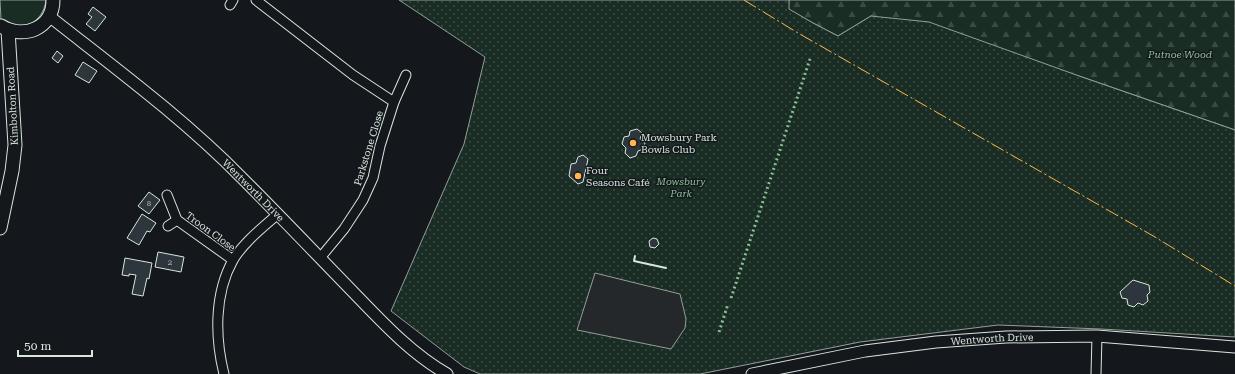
<svg xmlns="http://www.w3.org/2000/svg" width="1235" height="374" font-family="'Roboto Serif',serif">
	<style>
		.grass { fill: #1a2d24; stroke: #939e99 }
		.forest { fill: url(#forest-firs); stroke: #939e99 }
		.park { fill: url(#park-dots); stroke: #939e99 }
		.parking { fill: #24282b; stroke: #939e99 }
		.building { fill: #2c363c; stroke: #d8e6dc }
		.lines { fill: none; stroke-linecap: round; stroke-linejoin: round }
		.minor-casing { stroke: #d8e6dc; stroke-width: 11 }
		.tertiary-casing { stroke: #d8e6dc; stroke-width: 13 }
		.secondary-casing { stroke: #d8e6dc; stroke-width: 15 }
		.minor { stroke: #14181c; stroke-width: 9 }
		.tertiary { stroke: #14181c; stroke-width: 11 }
		.secondary { stroke: #14181c; stroke-width: 13 }
		.hedge { stroke: #8ac095; stroke-width: 3; stroke-dasharray: 2 3; stroke-linecap: butt }
		.wall { stroke: #d8e6dc; stroke-width: 2 }
		.power { stroke: #ffb74d; stroke-width: 1; stroke-dasharray: 14 3 2 3; stroke-linecap: butt }
		.poi-dot { fill: #ffb74d; stroke: #14181c; stroke-width: 1.5 }
		.labels { text-anchor: middle; stroke-width: 3; stroke-linejoin: round; paint-order: stroke }
		.number-label { font-size: 8px; fill: #adbab4 }
		.park-label { font-size: 10px; font-style: italic; fill: #8ac095; stroke: #14181c }
		.street-label { font-size: 10px; fill: #d8e6dc; stroke: #14181c }
		.poi-label { font-size: 10px; fill: #d8e6dc; stroke: #14181c; text-anchor: start }
	</style>
	<defs>
		<pattern id="forest-firs" width="22" height="20" patternUnits="userSpaceOnUse"><rect width="22" height="20" fill="#1a2d24"/><path d="M5 1l3.5 6h-7zM16 11l3.5 6h-7z" fill="#3b4b43"/></pattern>
		<pattern id="park-dots" width="8" height="8" patternUnits="userSpaceOnUse"><rect width="8" height="8" fill="#1a2d24"/><path d="M2 2h.1M6 6h.1" fill="none" stroke="#3b4b43" stroke-width="1.8" stroke-linecap="round"/></pattern>
	</defs>
	<rect width="100%" height="100%" fill="#14181c"/>
	<path class="grass" d="M0,0h46c-3,24 -26,34 -45,20z"/>
	<path class="forest" d="M789,0h446v130l-153,-53 -211,-61 -33,20 -25,-13 -25,-14z"/>
	<path class="park" d="M399,0h390v9l24,14 25,13 33,-20 58,6 153,55 153,53v207l-134,-8 -103,-4 -138,17 -160,32h-220l-16,-7 -73,-56 73,-167 21,-87z"/>
	<path class="parking" d="M595,273l85,21 6,25 -1,9 -14,21 -94,-19z"/>
	<g class="building">
		<path d="M93,7l13,10 -11,14 -9,-7 6,-7 -4,-3z"/>
		<path d="M57,51l6,5 -5,7 -6,-5z"/>
		<path d="M83,62l14,9 -8,12 -14,-8z"/>
		<path d="M637,129l5,4 -2,6 5,4 -2,6 -5,2 -2,5 -6,2 -5,-5 1,-5 -4,-4 2,-7 5,-1 1,-5z"/>
		<path d="M583,155l5,4 -5,23 -5,2 -9,-8 2,-12 5,-1 2,-6z"/>
		<path d="M149,192l11,8 -11,14 -11,-8z"/>
		<path d="M142,214l14,9 -6,9 -3,-1 -8,14 -12,-7z"/>
		<path d="M653,238l4,1 2,5 -4,4 -5,-1 -1,-6z"/>
		<path d="M158,252l26,5 -3,15 -26,-5z"/>
		<path d="M125,258l27,5 -3,16 -2,-1 -4,18 -11,-2 4,-19 -7,-1v2l-7,-1z"/>
		<path d="M1133,280l16,5 1,7 -3,3 1,6 -5,4 -5,-2 -4,4 -6,-2 -1,-6 -5,-1 -2,-6z"/>
	</g>
	<g class="lines">
		<g class="minor-casing">
			<g id="minor">
				<path d="M256,0l97,75 41,27 -14,44 -7,32 -10,22 -19,29 -24,29"/>
				<path d="M230,5l3,-5"/>
				<path d="M394,102l12,-27"/>
				<path d="M167,195l10,25 56,40"/>
				<path d="M168,226l9,-6"/>
				<path d="M224,374c-9,-36 -10,-80 9,-114 11,-18 29,-32 45,-46"/>
				<path d="M1096,374l1,-38"/>
			</g>
		</g>
		<g class="tertiary-casing">
			<g id="tertiary">
				<path id="s1" d="M49,16c66,52 134,102 193,162 38,38 76,78 114,117 28,29 56,59 91,79"/>
				<path id="s2" d="M752,374l113,-23 71,-9 70,-5 91,-1 138,11"/>
			</g>
		</g>
		<g class="secondary-casing">
			<g id="secondary">
				<path d="M1,26c23,14 52,2 52,-26"/>
				<path d="M0,228l12,-57 3,-26 -7,-115"/>
			</g>
		</g>
		<use href="#minor" class="minor"/>
		<use href="#tertiary" class="tertiary"/>
		<use href="#secondary" class="secondary"/>
		<g class="hedge">
			<path d="M731,298l79,-239"/>
			<path d="M719,332l9,-28"/>
		</g>
		<path class="wall" d="M635,256l-1,5 32,7"/>
		<path class="power" d="M744,0l54,33 357,204 80,49"/>
	</g>
	<g class="poi-dot">
		<circle cx="633" cy="143" r="4"/>
		<circle cx="578" cy="176" r="4"/>
	</g>
	<g class="labels">
		<g class="number-label">
			<text x="149" y="206">8</text>
			<text x="170" y="265">2</text>
		</g>
		<g class="park-label">
			<text x="1180" y="58">Putnoe Wood</text>
			<text x="681" y="185">Mowsbury<tspan x="681" dy="12">Park</tspan></text>
		</g>
		<g class="street-label">
			<text transform="translate(12 106) rotate(-93)" y="4">Kimbolton Road</text>
			<text transform="translate(368 148) rotate(-73)" y="4">Parkstone Close</text>
			<text dy="4" stroke="none"><textPath href="#s1" startOffset="269">Wentworth Drive</textPath></text>
			<text transform="translate(211 231) rotate(36)" y="4">Troon Close</text>
			<text dy="4" stroke="none"><textPath href="#s2" startOffset="243">Wentworth Drive</textPath></text>
		</g>
		<g class="poi-label">
			<text x="641" y="141">Mowsbury Park<tspan x="641" dy="12">Bowls Club</tspan></text>
			<text x="586" y="174">Four<tspan x="586" dy="12">Seasons Café</tspan></text>
		</g>
	</g>
	<path d="M18 350v6h74v-6" fill="none" stroke="#d8e6dc" stroke-width="2"/>
	<text x="24" y="350" font-size="12" fill="#d8e6dc" stroke="#14181c" stroke-width="3" paint-order="stroke">50 m</text>
</svg>
